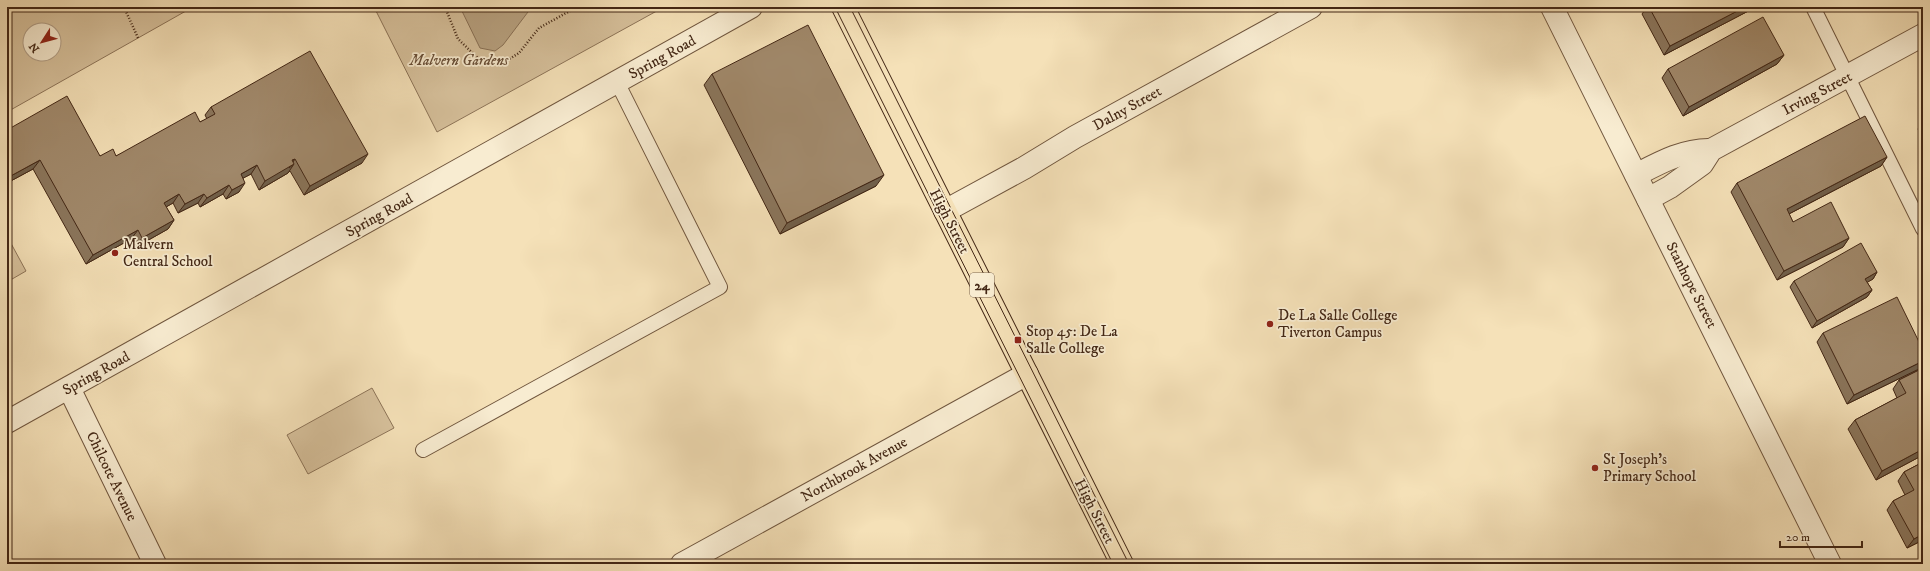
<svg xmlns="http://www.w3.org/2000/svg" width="1930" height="571" font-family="'IM FELL DW Pica',serif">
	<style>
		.green { fill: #d7c19c; stroke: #8d7458; fill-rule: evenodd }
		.water { fill: #b8a281; stroke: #897156 }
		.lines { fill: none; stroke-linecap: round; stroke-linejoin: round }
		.lane-casing { stroke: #70563e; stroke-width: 16 }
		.street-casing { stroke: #70563e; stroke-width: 24 }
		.primary-casing { stroke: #432715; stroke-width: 24 }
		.path { stroke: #432715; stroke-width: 2.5; stroke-dasharray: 1 2; stroke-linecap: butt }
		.lane { stroke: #f8ecd1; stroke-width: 14 }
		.street { stroke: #f8ecd1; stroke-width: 22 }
		.primary { stroke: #f5e1b8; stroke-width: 22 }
		.tram { stroke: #432715; stroke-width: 1 }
		.wall { fill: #8a755b; stroke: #432715 }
		.shaded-wall { fill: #705f4a; stroke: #432715 }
		.building { fill: #a0886a; stroke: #432715 }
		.poi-dot { fill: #8f2418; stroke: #f8ecd1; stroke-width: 1.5 }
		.labels { text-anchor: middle; stroke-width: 3.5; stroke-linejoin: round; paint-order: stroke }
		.shield { fill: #f8ecd1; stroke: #79624d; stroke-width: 1 }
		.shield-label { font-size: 14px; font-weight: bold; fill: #432715 }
		.street-label { font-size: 15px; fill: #432715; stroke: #f8ecd1 }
		.park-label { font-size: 15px; font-style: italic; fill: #684e37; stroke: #f8ecd1 }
		.poi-label { font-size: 15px; fill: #432715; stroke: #f8ecd1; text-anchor: start }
	</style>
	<rect width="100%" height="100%" fill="#f5e1b8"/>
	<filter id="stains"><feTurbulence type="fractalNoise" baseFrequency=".005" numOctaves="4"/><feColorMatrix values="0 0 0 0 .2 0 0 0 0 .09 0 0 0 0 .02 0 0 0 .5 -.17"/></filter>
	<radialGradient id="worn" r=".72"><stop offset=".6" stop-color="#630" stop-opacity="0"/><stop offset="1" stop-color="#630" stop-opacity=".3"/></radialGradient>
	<g class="green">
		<path d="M7,7h186l-186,105zM30,30h24v24h-24z"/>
		<path d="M374,7h290l-227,125z"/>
		<path d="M7,236l19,35 -19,11z"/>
		<path d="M372,388l22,40 -86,46 -21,-39z"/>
	</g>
	<path class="water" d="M460,7h77l-6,1 -28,37 -8,6 -15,-3z"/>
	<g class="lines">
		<g class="lane-casing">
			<g id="lane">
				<path d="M1813,7l110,222"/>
				<path d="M423,450l297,-163 -103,-205"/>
			</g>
		</g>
		<g class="street-casing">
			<g id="street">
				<path d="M1552,7l278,557"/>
				<path d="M1636,175c23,-12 48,-26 75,-25"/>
				<path d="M1648,199l22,-12 32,-23 9,-14 212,-115"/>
				<path d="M945,211l79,-43 51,-31 236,-130"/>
				<path d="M69,388l86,176"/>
				<path d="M7,422l744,-415"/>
				<path d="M682,564l345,-190"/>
			</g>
		</g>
		<g class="primary-casing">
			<path id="primary" d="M843,7l279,557"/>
		</g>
		<g class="path">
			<path d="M124,7l14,31"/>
			<path d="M445,7l13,32 22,21 23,3 16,-10 20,-25 38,-21"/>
		</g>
		<use href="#lane" class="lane"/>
		<use href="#street" class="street"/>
		<use href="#primary" class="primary"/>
		<g class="tram">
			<path d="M835,7l278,557"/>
			<path d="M850,7l279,557"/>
		</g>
	</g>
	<g class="wall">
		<path d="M1647,7h109l-92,48 -22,-41z"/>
		<path d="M1829,7h7l-5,3z"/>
		<path d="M1784,55l-7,9 -94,52 -21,-38 6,-9z"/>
		<path d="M712,74l164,112 -96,48 -76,-149z"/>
		<path d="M211,107l151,56 -58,32 -14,-24 -2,2 -29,17 -8,-16 -8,4 -4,14 -13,7 -3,-5 -23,13 -2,-4 -20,10 -5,-10 -7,4 8,13 -6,9 -32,18 -5,-8 -45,25 -53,-95 -26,14v-53l93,26h16l84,-34 7,-3 -2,-4z"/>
		<path d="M1923,122v15l-5,-8z"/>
		<path d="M1887,157l-6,9 -92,48 4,8 56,16 -6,9 -66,33 -46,-88 6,-9z"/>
		<path d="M1877,272l-4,7 -6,3 5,8 -5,7 -55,31 -22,-41 4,-6z"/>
		<path d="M1823,333l98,35 -74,36 -30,-62z"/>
		<path d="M1923,368v87l-47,25 -28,-51 7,-9 42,-22 -4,-9 6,-9z"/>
		<path d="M1923,462v78l-16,8 -20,-38 6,-9 12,-6 -7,-14 6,-9z"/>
	</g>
	<g class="shaded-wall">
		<path d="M1745,7h11l-92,48 6,-9z"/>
		<path d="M1784,55l-7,9 -94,52 6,-9z"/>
		<path d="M368,154l-6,9 -58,32 6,-9z"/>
		<path d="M1887,157l-6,9 -100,52 6,-9z"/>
		<path d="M295,159l-6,9 5,-4 -6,9 -29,17 6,-9z"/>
		<path d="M40,160l-7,9 -26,14v-5z"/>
		<path d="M257,165l-6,9 -17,9 7,-9z"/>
		<path d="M884,175l-8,11 -96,48 7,-11z"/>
		<path d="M245,183l-6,9 -13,7 6,-9z"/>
		<path d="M229,185l-6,9 -23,13 7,-9z"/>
		<path d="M179,194l-6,9 -16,9 7,-9z"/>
		<path d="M204,194l-6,9 -20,10 7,-9z"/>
		<path d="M174,220l-6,9 -32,18 6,-9z"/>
		<path d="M138,230l-7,9 -45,25 7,-9z"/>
		<path d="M1849,238l-6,9 -66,33 7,-9z"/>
		<path d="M1877,272l-4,7 -12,7 4,-7z"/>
		<path d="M1872,290l-5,7 -55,31 5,-7z"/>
		<path d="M1923,361v4l-2,3 -74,36 7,-9z"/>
		<path d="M1923,449v6l-47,25 6,-9z"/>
		<path d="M1923,534v6l-16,8 7,-9z"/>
	</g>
	<g class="building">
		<path d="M1649,7h96l-75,39z"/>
		<path d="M1763,17l21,38 -95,52 -21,-38z"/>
		<path d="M808,25l76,150 -97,48 -75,-149z"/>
		<path d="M310,51l58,103 -58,32 -15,-27 -3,1 2,4 -29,17 -8,-16 -16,9 4,9 -13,7 -3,-5 -22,13 -3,-4 -19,10 -6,-10 -15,9 10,17 -32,18 -4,-8 -45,25 -53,-95 -33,18v-48l60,-34 33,60 13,-7 3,7 79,-44 5,10 15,-8 -4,-7z"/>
		<path d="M1865,116l22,41 -100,52 6,13 38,-20 18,36 -65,33 -47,-88z"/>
		<path d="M1861,243l16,29 -12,7 7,11 -55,31 -23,-40z"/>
		<path d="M1897,297l26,53v11l-69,34 -31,-62z"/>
		<path d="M1923,368v81l-41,22 -27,-51 51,-27 -7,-13z"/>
		<path d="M1923,462v72l-9,5 -21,-38 21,-11 -10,-18z"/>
	</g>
	<g class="poi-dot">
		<circle cx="115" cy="253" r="4"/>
		<circle cx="1270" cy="324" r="4"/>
		<rect x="1014" y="336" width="8" height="8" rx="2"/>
		<circle cx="1595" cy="468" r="4"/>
	</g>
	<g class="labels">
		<rect class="shield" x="970" y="273" width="24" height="24" rx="3"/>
		<g class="shield-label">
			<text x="982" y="290">24</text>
		</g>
		<g class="street-label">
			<text transform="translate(662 57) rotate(-29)" y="5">Spring Road</text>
			<text transform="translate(1817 93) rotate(-28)" y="5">Irving Street</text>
			<text transform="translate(1127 108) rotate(-29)" y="5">Dalny Street</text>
			<text transform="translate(379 215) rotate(-29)" y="5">Spring Road</text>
			<text transform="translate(950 221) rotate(63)" y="5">High Street</text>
			<text transform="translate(1692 285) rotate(63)" y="5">Stanhope Street</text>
			<text transform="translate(96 373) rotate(-29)" y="5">Spring Road</text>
			<text transform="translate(854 469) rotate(-29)" y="5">Northbrook Avenue</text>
			<text transform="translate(112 476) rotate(64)" y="5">Chilcote Avenue</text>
			<text transform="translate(1095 511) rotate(63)" y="5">High Street</text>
		</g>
		<g class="park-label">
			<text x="459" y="65">Malvern Gardens</text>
		</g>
		<g class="poi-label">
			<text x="123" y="249">Malvern<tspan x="123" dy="17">Central School</tspan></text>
			<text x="1278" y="320">De La Salle College<tspan x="1278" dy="17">Tiverton Campus</tspan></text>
			<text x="1026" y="336">Stop 45: De La<tspan x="1026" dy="17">Salle College</tspan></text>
			<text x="1603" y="464">St Joseph's<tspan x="1603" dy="17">Primary School</tspan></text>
		</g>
	</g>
	<rect width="1930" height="571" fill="none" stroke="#f5e1b8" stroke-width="24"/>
	<rect x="8" y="8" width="1914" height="555" fill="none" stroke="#432715" stroke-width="2"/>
	<rect x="12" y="12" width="1906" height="547" fill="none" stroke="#432715"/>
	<g transform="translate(42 42) rotate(234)"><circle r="19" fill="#f8ecd1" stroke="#b09d86"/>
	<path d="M0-3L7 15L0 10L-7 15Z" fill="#8f2418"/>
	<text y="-6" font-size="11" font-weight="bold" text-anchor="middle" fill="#432715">N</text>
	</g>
	<path d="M1780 541v6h82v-6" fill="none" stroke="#432715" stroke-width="2"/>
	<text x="1786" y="541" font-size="12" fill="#432715" stroke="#f8ecd1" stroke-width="3" paint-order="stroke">20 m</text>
	<rect width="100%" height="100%" filter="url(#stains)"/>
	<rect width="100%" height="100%" fill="url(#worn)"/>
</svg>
